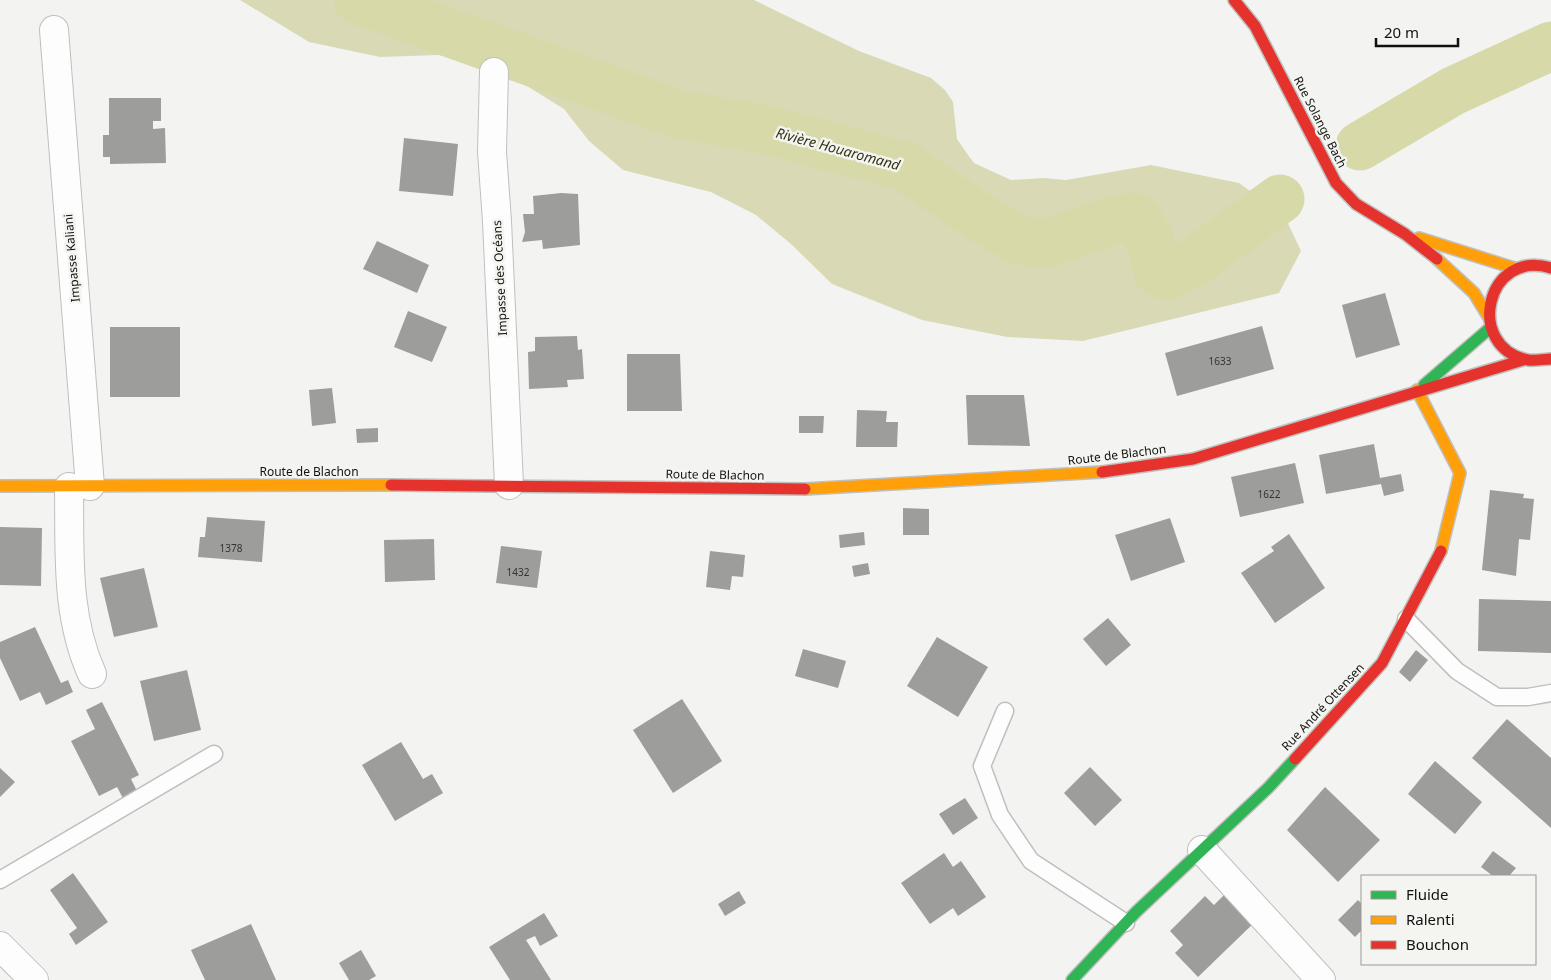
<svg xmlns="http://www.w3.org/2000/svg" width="1551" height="980" font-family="'Noto Sans',sans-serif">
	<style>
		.forest { fill: #d9dab5 }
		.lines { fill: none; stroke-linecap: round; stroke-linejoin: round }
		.river { stroke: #d7d9a9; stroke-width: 49 }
		.building { fill: #9d9d9c }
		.lane-casing { stroke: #bfc0be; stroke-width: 19 }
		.street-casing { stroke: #bfc0be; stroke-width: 30 }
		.fast-casing { stroke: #bfc0be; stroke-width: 14 }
		.slow-casing { stroke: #bfc0be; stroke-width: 14 }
		.jam-casing { stroke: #bfc0be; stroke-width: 14 }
		.lane { stroke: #fdfdfd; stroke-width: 16 }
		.street { stroke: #fdfdfd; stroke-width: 28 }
		.fast { stroke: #30b455; stroke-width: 11 }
		.slow { stroke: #ff9f0a; stroke-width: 11 }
		.jam { stroke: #e5322d; stroke-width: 11 }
		.labels { text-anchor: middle; stroke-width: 5; stroke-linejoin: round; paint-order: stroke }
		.number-label { font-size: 10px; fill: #343433 }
		.street-label { font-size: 12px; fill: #111110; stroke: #f4f5f1 }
		.water-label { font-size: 14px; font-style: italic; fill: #313214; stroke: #f4f5f1 }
	</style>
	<rect width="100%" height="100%" fill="#f3f4f2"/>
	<path class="forest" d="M240,0h514l105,51 72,27 14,12 8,12 4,37 11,16 6,8 37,17 33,-2 22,2 85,-15 88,18 45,32 17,36 -22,42 -196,48 -76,-4 -85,-17 -90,-36 -41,-40 -35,-29 -45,-23 -88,-22 -34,-29 -25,-32 -42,-26 -46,-21 -37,-7 -59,2 -71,-15z"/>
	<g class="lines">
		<g class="river">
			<path d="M358,0l320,114 90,16 136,36 78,53 38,21 23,4 72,-24 20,-3c13,17 20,34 23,55l9,4 26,-13 87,-64"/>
			<path d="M1360,146l93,-55 98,-45"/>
		</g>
	</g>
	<g class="building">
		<path d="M109,98h52v23h-8v8l12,-1 1,35 -56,1v-7h-7v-22h6z"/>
		<path d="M404,138l54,6 -5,52 -54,-5z"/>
		<path d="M561,193l17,1 2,51 -37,4 -1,-9 -20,2 3,-10 -2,-18h11l-1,-18z"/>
		<path d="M377,241l52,24 -12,28 -54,-24z"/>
		<path d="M1385,293l15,52 -44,13 -14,-53z"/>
		<path d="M408,311l39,16 -15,35 -38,-15z"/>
		<path d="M1262,326l12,43 -97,27 -12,-43z"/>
		<rect x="110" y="327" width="70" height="70"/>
		<path d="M577,336l1,14 4,-1 2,30 -17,1 1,7 -39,2 -1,-37 7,-1v-14z"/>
		<path d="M627,354h53l2,57h-55z"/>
		<path d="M332,388l4,35 -24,3 -3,-36z"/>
		<path d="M966,395h58l6,51 -62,-1z"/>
		<path d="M857,410l30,1 -1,11h12l-1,25h-41z"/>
		<path d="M799,416h25l-1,17h-24z"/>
		<path d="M378,428v14l-21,1 -1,-14z"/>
		<path d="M1374,444l6,34 21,-4 3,17 -20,5 -3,-12 -55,10 -7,-39z"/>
		<path d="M1295,463l9,40 -64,14 -9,-40z"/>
		<path d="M1490,490l34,4 -1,4 11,1 -4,41 -11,-1 -3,37 -34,-6z"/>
		<path d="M903,508l26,1v26h-26z"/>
		<path d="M207,517l58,4 -3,41 -64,-5 2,-20h5z"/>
		<path d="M1170,518l15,44 -54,19 -16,-46z"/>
		<path d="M0,527l42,1 -1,58 -41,-1z"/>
		<path d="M864,532l1,13 -25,3 -1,-13z"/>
		<path d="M1289,534l36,54 -50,35 -34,-50 33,-22 -3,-4z"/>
		<path d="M434,539l1,41 -50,2 -1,-42z"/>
		<path d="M501,546l41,5 -5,37 -41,-5z"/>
		<path d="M710,551l35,4 -2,22 -11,-1 -2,14 -24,-3z"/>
		<path d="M868,563l2,11 -16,3 -2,-11z"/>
		<path d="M144,568l14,59 -44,10 -14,-59z"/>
		<path d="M1479,599l72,2v52l-73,-2z"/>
		<path d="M1108,618l23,27 -25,21 -23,-27z"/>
		<path d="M35,627l26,56 7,-3 5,12 -27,13 -6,-13 -20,9 -20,-43v-16z"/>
		<path d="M937,637l51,30 -30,50 -51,-31z"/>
		<path d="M803,649l43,12 -8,27 -43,-12z"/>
		<path d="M1416,650l12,10 -18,22 -11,-10z"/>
		<path d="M187,670l14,60 -47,11 -14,-60z"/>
		<path d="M682,699l40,62 -49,32 -40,-63z"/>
		<path d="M102,702l37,73 -8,4 8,16 -14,7 -8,-15 -18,9 -28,-55 24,-12 -9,-19z"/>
		<path d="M1507,719l44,39v70l-79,-70z"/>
		<path d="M401,742l22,37 9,-5 11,19 -48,28 -33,-56z"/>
		<path d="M1435,761l47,41 -27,32 -47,-40z"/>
		<path d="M1090,767l32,33 -27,26 -31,-33z"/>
		<path d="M0,768l15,14 -15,15z"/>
		<path d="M1325,787l55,53 -42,42 -51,-52z"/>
		<path d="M965,798l13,20 -25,17 -14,-21z"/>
		<path d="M1493,851l23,17 -7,8h-16l-12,-9z"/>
		<path d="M944,853l9,14 8,-6 25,36 -28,19 -5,-8 -23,16 -29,-41z"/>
		<path d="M73,873l35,49 -32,23 -7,-11 8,-6 -27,-38z"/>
		<path d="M1229,890l29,29 -60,58 -23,-24 8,-8 -13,-14 35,-35 9,9z"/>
		<path d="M739,891l7,12 -21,13 -7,-12z"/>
		<path d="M1358,900l4,4v26l-7,7 -17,-17z"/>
		<path d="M544,913l14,23 -18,10 -5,-10 -9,4 25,40h-41l-21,-33z"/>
		<path d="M251,924l25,56h-71l-14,-30z"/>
		<path d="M361,950l15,26 -7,4h-20l-10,-17z"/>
	</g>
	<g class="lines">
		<g class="lane-casing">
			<g id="lane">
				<path d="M1406,619l51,52 40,26h31l23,-4"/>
				<path d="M1005,711l-23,55 18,49 31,46 95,62"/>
				<path d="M0,880l214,-126"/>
			</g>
		</g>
		<g class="street-casing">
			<g id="street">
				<path d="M54,30l36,456"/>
				<path d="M494,72l-2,80 5,69 12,264"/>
				<path d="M69,487c1,64 -4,127 23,187"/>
				<path d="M1202,850l119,130"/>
				<path d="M0,946l34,34"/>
			</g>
		</g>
		<g class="fast-casing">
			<g id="fast">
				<path d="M1424,385l66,-57"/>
				<path d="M1072,980l64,-68 132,-124 27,-29"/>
			</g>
		</g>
		<g class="slow-casing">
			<g id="slow">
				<path d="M1419,238l98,31"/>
				<path d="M1437,259l37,34 14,23"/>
				<path d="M1417,390l43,83 -19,78"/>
				<path d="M0,486l391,-1"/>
				<path d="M805,489l297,-17"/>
			</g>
		</g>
		<g class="jam-casing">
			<g id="jam">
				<path d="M1234,0l21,26 81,157 20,21 49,30 32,25"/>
				<path d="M1551,268c-65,-20 -87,79 -23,92 7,1 16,-1 23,-1"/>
				<path d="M1102,472l91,-13 330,-99"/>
				<path d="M391,485l414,4"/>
				<path d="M1295,759l87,-96 59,-112"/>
			</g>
		</g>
		<use href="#lane" class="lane"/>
		<use href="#street" class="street"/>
		<use href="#fast" class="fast"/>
		<use href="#slow" class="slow"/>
		<use href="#jam" class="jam"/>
	</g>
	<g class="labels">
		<g class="number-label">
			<text x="1220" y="365">1633</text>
			<text x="1269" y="498">1622</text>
			<text x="231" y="552">1378</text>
			<text x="518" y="576">1432</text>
		</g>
		<g class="street-label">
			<text transform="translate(1320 122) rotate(63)" y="4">Rue Solange Bach</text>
			<text transform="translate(72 258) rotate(-95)" y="4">Impasse Kaliani</text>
			<text transform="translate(500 278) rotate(-93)" y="4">Impasse des Océans</text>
			<text transform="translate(1117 455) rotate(-7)" y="4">Route de Blachon</text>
			<text x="309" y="476">Route de Blachon</text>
			<text transform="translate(715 475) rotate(1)" y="4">Route de Blachon</text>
			<text transform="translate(1323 707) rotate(-47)" y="4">Rue André Ottensen</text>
		</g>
		<g class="water-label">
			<text transform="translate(838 149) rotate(15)" y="5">Rivière Houaromand</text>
		</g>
	</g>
	<rect x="1361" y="875" width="175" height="90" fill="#f4f5f1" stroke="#999a97"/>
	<rect x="1371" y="891" width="25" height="8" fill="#30b455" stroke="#999a97"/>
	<text x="1406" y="900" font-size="15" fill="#111110">Fluide</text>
	<rect x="1371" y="916" width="25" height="8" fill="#ff9f0a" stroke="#999a97"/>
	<text x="1406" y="925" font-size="15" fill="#111110">Ralenti</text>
	<rect x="1371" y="941" width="25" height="8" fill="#e5322d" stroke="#999a97"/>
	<text x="1406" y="950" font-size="15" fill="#111110">Bouchon</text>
	<path d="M1376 38v8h82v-8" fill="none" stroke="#111110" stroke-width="2.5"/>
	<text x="1384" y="38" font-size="15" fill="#111110" stroke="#f4f5f1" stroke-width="4" paint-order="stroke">20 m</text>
</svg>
